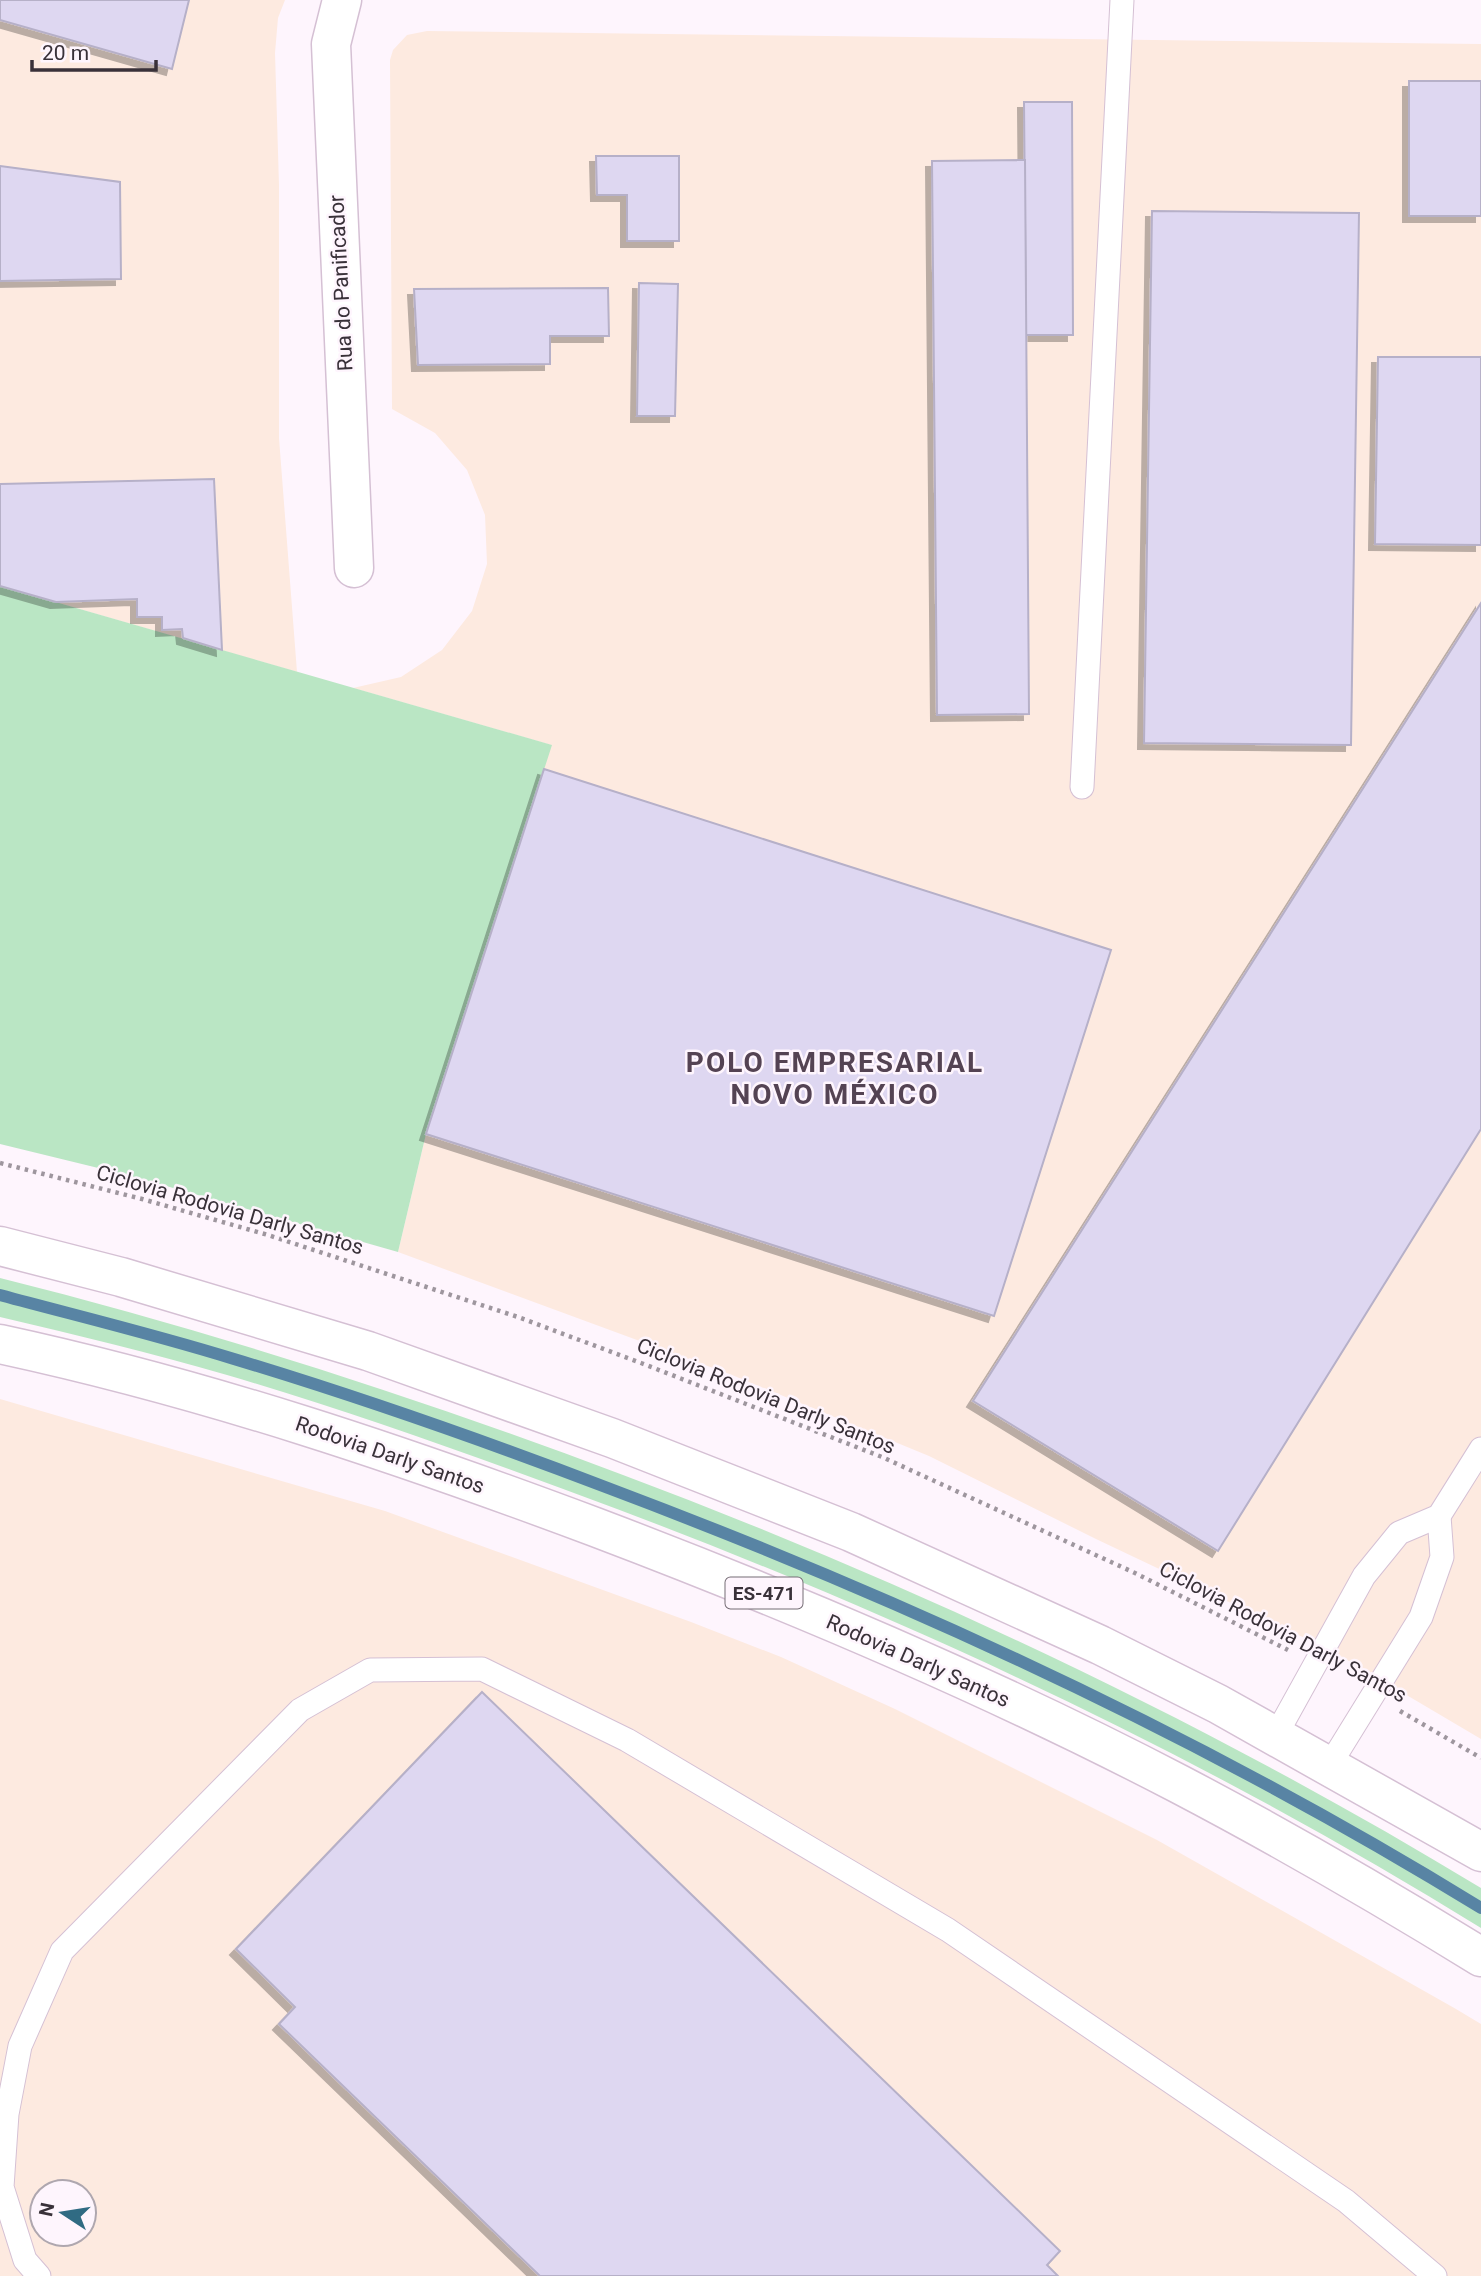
<svg xmlns="http://www.w3.org/2000/svg" width="1481" height="2276" font-family="Roboto,sans-serif">
	<style>
		.industrial { fill: #fdeae0; fill-rule: evenodd }
		.green { fill: #bae6c4 }
		.lines { fill: none; stroke-linecap: round; stroke-linejoin: round }
		.stream { stroke: #5884a4; stroke-width: 12 }
		.building { fill: #ded7f1; stroke: #b6b0c8; stroke-width: 2; filter: url(#shadow) }
		.lane-casing { stroke: #d5c0d4; stroke-width: 25 }
		.street-casing { stroke: #d5c0d4; stroke-width: 41 }
		.primary-casing { stroke: #d5c0d4; stroke-width: 41 }
		.path { stroke: #9e969e; stroke-width: 4.5; stroke-dasharray: 3.5 5; stroke-linecap: butt }
		.lane { stroke: #fff; stroke-width: 23 }
		.street { stroke: #fff; stroke-width: 38 }
		.primary { stroke: #fff; stroke-width: 38 }
		.labels { text-anchor: middle; stroke-width: 5; stroke-linejoin: round; paint-order: stroke }
		.shield { fill: #fef5fd; stroke: #746c74; stroke-width: 2 }
		.shield-label { font-size: 19px; font-weight: bold; fill: #393139 }
		.street-label { font-size: 21px; fill: #393139; stroke: #fef5fd }
		.district-label { font-size: 28px; font-weight: bold; letter-spacing: 2px; fill: #544353; stroke: #fef5fd }
	</style>
	<defs>
		<filter id="shadow"><feDropShadow dx="-6" dy="6" stdDeviation="0" flood-color="#0004"/></filter>
	</defs>
	<rect width="100%" height="100%" fill="#fef5fd"/>
	<g class="industrial">
		<path d="M0,0h285l-7,18 -3,35 4,132v253l18,234 -297,-86z"/>
		<path d="M427,31l1054,13v1695l-149,-88 -236,-112 -167,-83 -197,-81 -334,-123 28,-118 125,-389 -198,-57 48,-11 41,-27 30,-39 15,-47 -2,-49 -18,-45 -32,-37 -43,-24 -2,-349 3,-10 14,-15z"/>
		<path d="M0,1399l385,112 306,111 90,35 114,52 262,131 299,169 25,15v252h-1481zM42,2192h42v42h-42z"/>
	</g>
	<g class="green">
		<path d="M0,586l552,159 -126,389 -28,118 -267,-76 -131,-32z"/>
		<path d="M0,1278c212,53 419,120 623,197 298,112 586,248 858,413v40c-273,-169 -564,-306 -864,-419 -129,-48 -258,-95 -390,-134 -75,-22 -151,-40 -227,-58z"/>
	</g>
	<g class="lines">
		<path class="stream" d="M0,1295c78,21 157,40 234,64 126,38 251,82 374,129 303,114 597,250 873,420"/>
	</g>
	<g class="building">
		<path d="M0,0h189l-17,69 -172,-49z"/>
		<rect x="1409" y="81" width="72" height="135"/>
		<path d="M1024,102h48l1,233h-47z"/>
		<path d="M596,156h83v85h-52v-46h-30z"/>
		<path d="M1025,160l4,554 -92,1 -5,-554z"/>
		<path d="M0,166l120,16 1,97 -121,2z"/>
		<path d="M1152,211l207,2 -8,532 -207,-2z"/>
		<path d="M639,283l39,1 -3,132h-38z"/>
		<path d="M608,288l1,48h-59v28l-132,1 -4,-76z"/>
		<path d="M1378,357h103v188l-106,-1z"/>
		<path d="M214,479l8,171 -39,-12 -1,-9 -20,1v-13h-25v-18l-81,3 -56,-16v-102z"/>
		<path d="M1481,603v526l-263,422 -245,-150z"/>
		<path d="M544,769l567,181 -117,366 -568,-182z"/>
		<path d="M482,1692l578,559 -13,14 11,11h-518l-261,-252 16,-17 -59,-58z"/>
	</g>
	<g class="lines">
		<g class="lane-casing">
			<g id="lane">
				<path d="M1082,787l40,-787"/>
				<path d="M1276,1735l88,-159 35,-43 40,-17 42,-67"/>
				<path d="M1329,1766l92,-149 21,-60 -3,-41"/>
				<path d="M39,2276l-14,-16 -23,-73 5,-73 13,-68 42,-95 238,-241 70,-40 112,-1 145,71 321,190 398,271 89,75"/>
			</g>
		</g>
		<g class="street-casing">
			<path id="street" d="M342,0l-11,44 23,524"/>
		</g>
		<g class="primary-casing">
			<g id="primary">
				<path d="M0,1246l121,31 247,74 244,87 239,94 249,113 118,59 263,148"/>
				<path d="M0,1344c204,44 400,110 595,183 198,75 396,159 584,257 103,54 203,112 302,173"/>
			</g>
		</g>
		<g class="path">
			<path d="M0,1163l142,36 126,36 250,82 123,46 241,94 253,116 153,77"/>
			<path d="M1400,1711l81,47"/>
		</g>
		<use href="#lane" class="lane"/>
		<use href="#street" class="street"/>
		<use href="#primary" class="primary"/>
	</g>
	<g class="labels">
		<rect class="shield" x="725.5" y="1577.5" width="77" height="31" rx="5"/>
		<g class="shield-label">
			<text x="764" y="1600">ES-471</text>
		</g>
		<g class="street-label">
			<text transform="translate(341 283) rotate(-93)" y="7">Rua do Panificador</text>
			<text transform="translate(230 1210) rotate(16)" y="7">Ciclovia Rodovia Darly Santos</text>
			<text transform="translate(766 1396) rotate(22)" y="7">Ciclovia Rodovia Darly Santos</text>
			<text transform="translate(390 1455) rotate(19)" y="7">Rodovia Darly Santos</text>
			<text transform="translate(1283 1632) rotate(28)" y="7">Ciclovia Rodovia Darly Santos</text>
			<text transform="translate(918 1661) rotate(24)" y="7">Rodovia Darly Santos</text>
		</g>
		<g class="district-label">
			<text x="835" y="1072">POLO EMPRESARIAL<tspan x="835" dy="32">NOVO MÉXICO</tspan></text>
		</g>
	</g>
	<g transform="translate(63 2213) rotate(282)"><circle r="33" fill="#fef5fd" stroke="#afa7af" stroke-width="2"/>
	<path d="M0-5L12 26L0 18L-12 26Z" fill="#306b83"/>
	<text y="-10" font-size="19" font-weight="bold" text-anchor="middle" fill="#393139">N</text>
	</g>
	<path d="M32 60v10h124v-10" fill="none" stroke="#393139" stroke-width="3.5"/>
	<text x="42" y="60" font-size="21" fill="#393139" stroke="#fef5fd" stroke-width="5" paint-order="stroke">20 m</text>
</svg>
